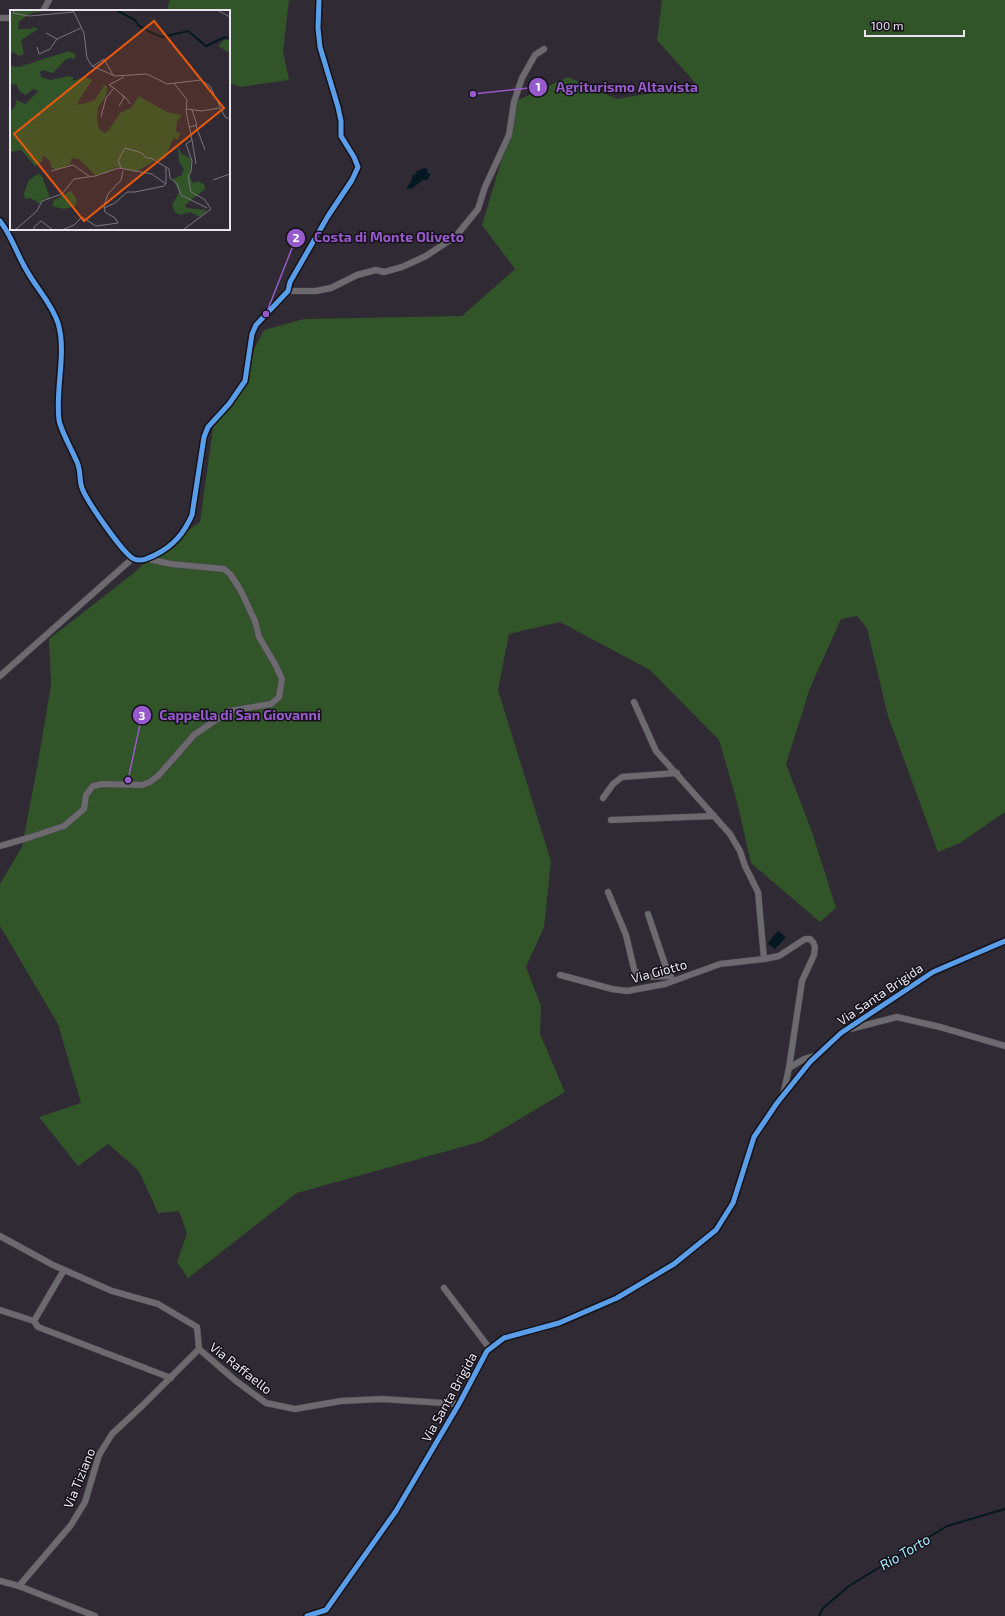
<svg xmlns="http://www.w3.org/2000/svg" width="1005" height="1616" font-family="'Exo 2',sans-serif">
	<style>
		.forest { fill: #325429 }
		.water { fill: #041821 }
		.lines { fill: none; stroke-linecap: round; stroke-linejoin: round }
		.stream { stroke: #041821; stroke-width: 2 }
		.street-casing { stroke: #49454e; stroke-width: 7 }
		.street { stroke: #6c696f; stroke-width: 6 }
		.cycleway-casing { stroke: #151119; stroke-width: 8 }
		.cycleway { stroke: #5a9eea; stroke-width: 5 }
		.labels { text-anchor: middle; stroke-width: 3; stroke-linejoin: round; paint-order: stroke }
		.street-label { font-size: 13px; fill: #eae5f1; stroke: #151119 }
		.water-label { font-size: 14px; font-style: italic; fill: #a6e7fe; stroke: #151119 }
		.inset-river { fill: none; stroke: #041821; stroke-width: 2 }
		.inset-road { fill: none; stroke: #7a757f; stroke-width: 1 }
		.view { fill: #e8590c; fill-opacity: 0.15; stroke: #e8590c; stroke-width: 2 }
		.inset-edge { fill: none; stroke: #eae5f1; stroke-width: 2 }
		.leader { fill: none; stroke: #975acc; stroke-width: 1.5 }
		.callout-dot { fill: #975acc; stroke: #151119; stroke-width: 1.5 }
		.mark-label { font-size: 12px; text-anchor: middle; font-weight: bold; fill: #fff }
		.callout-label { font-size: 14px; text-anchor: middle; font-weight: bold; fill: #975acc; stroke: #151119; stroke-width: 3; stroke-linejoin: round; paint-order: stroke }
	</style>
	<rect width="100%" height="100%" fill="#2f2a33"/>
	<g class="forest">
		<path d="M170,0h119l-6,51 6,29 -48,7 -12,-4v-72h-63z"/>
		<path d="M662,0h343v812l-45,31 -22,9 -50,-136 -21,-88 -10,-12 -16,3 -31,69 -24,76 26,68 24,76 -16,14 -69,-59 -15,-65 -17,-58 -69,-70 -90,-48 -51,12 -11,56 53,171 -7,66 -18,40 15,39 -1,28 25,58 -82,49 -186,52 -109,85 -11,-16 10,-29 -8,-22 -21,2 -19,-42 -31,-27 -30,22 -39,-49 42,-14 -23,-79 -58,-98v-42l22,-37 15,-79 14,-83 -2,-46 85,-66 14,-14 52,-37 14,-101 30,-42 8,-26 12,-23 40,-11 158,-3 53,-47 -33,-44 27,-90 5,-33 54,-25 49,22 80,-14 -40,-45z"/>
	</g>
	<g class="water">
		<path d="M425,168l3,2 -1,3 4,1 -4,6h-4l-12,9 -5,-1 5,-6 2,-7 3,-1 1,-3z"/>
		<path d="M778,931l8,6 -11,12 -7,-5 2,-4z"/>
	</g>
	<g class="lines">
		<path class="stream" d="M819,1616l4,-8 26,-22 98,-60 58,-17"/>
		<g class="street-casing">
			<g id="street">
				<path d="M43,11l6,-11"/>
				<path d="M0,18h11"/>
				<path d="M0,221c12,15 17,34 27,50 10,18 25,33 31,52 9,29 -3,67 1,97 2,11 13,30 18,42 4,8 2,18 5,26 4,12 42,67 52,71 8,3 15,-1 23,-5 17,-9 27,-21 35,-39l12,-78 4,-10 21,-23 16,-23 7,-47 4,-9 32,-34 2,-9 38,-66 24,-36 6,-13 -4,-10 -13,-21v-15l-3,-14 -18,-60 -2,-19 1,-28"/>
				<path d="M288,291h28l15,-3 26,-13 19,-5 8,2 18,-5 24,-11 30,-20 22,-27 7,-22 24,-52 5,-33 8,-24 13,-23 9,-6"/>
				<path d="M0,676l133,-118"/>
				<path d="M634,702l22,49 74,83 10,17 5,15 13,26 6,67 15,-3 26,-17h5l3,3 2,5 -1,8 -12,26 -13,87 -6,27"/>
				<path d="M603,798l10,-14 9,-7 55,-4"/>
				<path d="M611,820l103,-4"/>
				<path d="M0,846l31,-9 33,-11 20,-17 2,-14 7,-9 10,-2 39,1 8,-3 9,-7 35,-40 35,-24 42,-7 8,-7 3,-18 -7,-15 -16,-27 -4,-16 -15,-32 -10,-15 -6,-5 -53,-5 -23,-5"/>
				<path d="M608,892l18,43 8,34 5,7 9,1 21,-1"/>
				<path d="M648,914l21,62 2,1"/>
				<path d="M560,975l52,14 15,2 38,-7 55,-20 44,-5"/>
				<path d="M850,1029l47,-12 43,10 65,19"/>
				<path d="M789,1068l15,-9 13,-4"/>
				<path d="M0,1236l53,29 59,26 46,13 39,23 2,22 37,32 30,22 29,6 46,-8 41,-2 77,5"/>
				<path d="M64,1270l-30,51 4,6 133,51"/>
				<path d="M444,1288l46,61"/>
				<path d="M0,1310l34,11"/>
				<path d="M0,1581l19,5 76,30"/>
				<path d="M19,1586l52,-61 14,-23 14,-47 13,-21 31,-29 56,-56"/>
				<path d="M307,1616l19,-6 70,-99 63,-107 28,-53 17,-13 55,-15 58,-25 57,-34 42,-34 17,-27 21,-66 23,-34 33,-41 31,-29 92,-61 72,-31"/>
			</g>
		</g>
		<use href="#street" class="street"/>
		<g class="cycleway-casing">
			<g id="cycleway">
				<path d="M0,221c12,15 17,34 27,50 10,18 25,33 31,52 9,29 -3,67 1,97 2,11 13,30 18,42 4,8 2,18 5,26 4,12 42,67 52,71 8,3 15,-1 23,-5 17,-9 27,-21 35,-39l12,-78 4,-10 21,-23 16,-23 7,-47 4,-9 32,-34 2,-9 38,-66 24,-36 6,-13 -4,-10 -13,-21v-15l-3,-14 -18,-60 -2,-19 1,-28"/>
				<path d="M307,1616l19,-6 70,-99 63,-107 28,-53 17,-13 55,-15 58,-25 57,-34 42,-34 17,-27 21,-66 23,-34 33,-41 31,-29 92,-61 72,-31"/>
			</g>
		</g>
		<use href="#cycleway" class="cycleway"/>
	</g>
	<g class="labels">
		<g class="street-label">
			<text transform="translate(659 971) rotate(-15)" y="5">Via Giotto</text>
			<text transform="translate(880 994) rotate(-34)" y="5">Via Santa Brigida</text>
			<text transform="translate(241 1368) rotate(38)" y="5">Via Raffaello</text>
			<text transform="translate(449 1397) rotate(-61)" y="5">Via Santa Brigida</text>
			<text transform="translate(79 1478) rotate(-68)" y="5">Via Tiziano</text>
		</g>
		<g class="water-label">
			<text transform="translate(905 1552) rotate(-31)" y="5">Rio Torto</text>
		</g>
	</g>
	<g transform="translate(10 10)">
		<rect width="220" height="220" fill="#2f2a33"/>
		<path d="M6,0h34l-18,3 -13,8 -1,8h13l2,-2 5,2 -17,11 3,14 -5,2 -5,-4 -4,2v-40zM214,30h6v13l-12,-7zM59,41l6,3v5l-5,-1 -5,2 -12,13 -10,-3 -3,2 1,5 9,3 19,-4 4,1v4l11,-4 8,3 -14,22 1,3 16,-5 9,-15 3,1 -1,10 -8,11 -1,11 2,11 5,4 5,-3 11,-17 11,-5 8,-12 28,16 15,3 -5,6 -1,11 4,1 -2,7 -4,-3 -10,22 -8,1 -20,12 -20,-5 -10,6 -11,2 -16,-16 -7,-1 -2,6 -13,6 -6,-3 -1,-6 -7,-6 -1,7 -7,4 -14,-16 -11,2v-41l5,-4 1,-7 10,4 12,-13 -5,-2 -7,6 -6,-3 -4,-8 -6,1v-19l9,1zM168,137l4,7 9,5 -1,18 3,6 5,-2 6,3 1,5 -20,16 2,3 20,2 -7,7 -10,-5 -10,3 -5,-3 -3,-7 7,-13 -6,-13 9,-4 2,-6 -5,-7zM28,164l4,2 8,22 -7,1 -3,5 -10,-6 -5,1 -1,-6 5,-13zM61,181l6,9 -2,6 -11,3 -12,-3 2,-6z" fill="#325429"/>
		<path class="inset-river" d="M106,0l19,10 3,5 12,7 12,5 26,-6 18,15 19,-9 5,1"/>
		<path class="inset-road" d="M4,0l-1,3 16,3 45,-4M63,0l11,23 3,25 5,8 23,10 32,-2 20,10 34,-4 9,6 15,31 5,2M207,0l13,7M36,23l11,6M27,37l2,7 11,-5 7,-10 24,-11M83,56l11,-7 9,16M164,73l13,17 -1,11 6,29 -6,4 6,17 -1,11 -3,4 3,16 13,7 7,10 -28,21M104,78l12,10 4,6M109,96l5,-8 -2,-3M177,99l14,2 19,-3M91,107l5,-19 8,-10 -5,-3 15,-8M186,116l9,24M180,117l7,-2 -5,-15M182,130l4,24M112,159l-4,-8 7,-13 17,5 4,5h5l18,11 1,9 7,6 4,11 26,13M41,161l22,-6 16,11M203,170l17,-6M94,198l11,-5 12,-11h8l29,-6 2,-3v-16M5,220l22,-19 5,-10 20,-7 12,-15 21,-3 24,-8 33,6 14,10M24,220v-3l7,-6 12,9M52,220l12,-5 8,-8 14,9 22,-3 -3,-5 -10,-6 -1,-6 4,-12 13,-14 2,-9"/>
		<path class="view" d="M144,11l70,87 -140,113 -70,-87z"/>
		<rect width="220" height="220" class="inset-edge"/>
	</g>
	<path class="leader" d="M473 94L538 87M266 314L296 238M128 780L142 715"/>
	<g class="callout-dot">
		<circle cx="473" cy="94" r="4"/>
		<circle cx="266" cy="314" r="4"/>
		<circle cx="128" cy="780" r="4"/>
		<circle cx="538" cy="87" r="10"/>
		<circle cx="296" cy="238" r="10"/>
		<circle cx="142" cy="715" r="10"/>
	</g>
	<g class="mark-label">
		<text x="538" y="91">1</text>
		<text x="296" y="242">2</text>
		<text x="142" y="720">3</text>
	</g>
	<g class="callout-label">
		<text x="627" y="92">Agriturismo Altavista</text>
		<text x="389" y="242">Costa di Monte Oliveto</text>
		<text x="240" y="720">Cappella di San Giovanni</text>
	</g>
	<path d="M865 30v6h99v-6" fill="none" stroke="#eae5f1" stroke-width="2"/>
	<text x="871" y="30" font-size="12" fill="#eae5f1" stroke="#151119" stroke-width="3" paint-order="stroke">100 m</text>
</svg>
